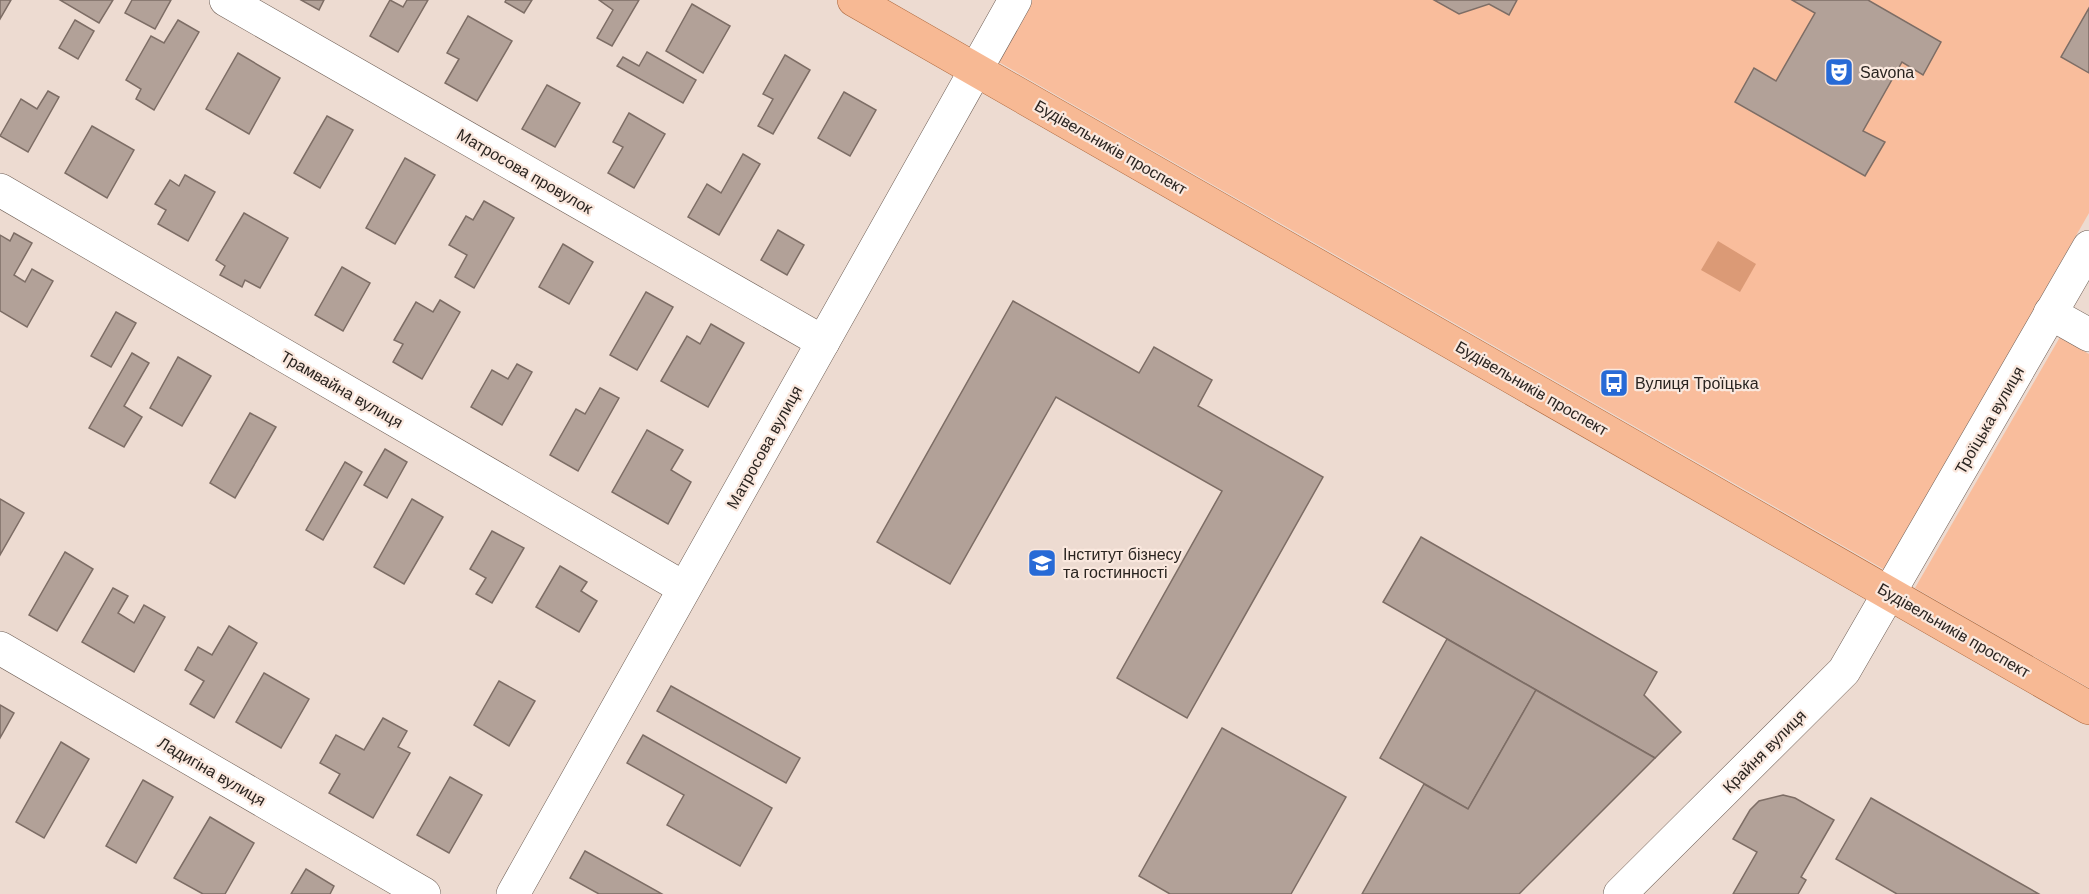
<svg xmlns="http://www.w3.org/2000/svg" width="2089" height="894" font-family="Helvetica,sans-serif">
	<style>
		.green { fill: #f9bd9c }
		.water { fill: #db9a76 }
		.building { fill: #b2a198; stroke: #7d6d65; stroke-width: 1.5 }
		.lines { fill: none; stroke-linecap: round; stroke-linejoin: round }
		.minor-casing { stroke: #6f5f56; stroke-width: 34 }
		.major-casing { stroke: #ac673d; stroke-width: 34 }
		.minor { stroke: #fff; stroke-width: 33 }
		.major { stroke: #f7b994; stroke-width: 33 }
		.labels { text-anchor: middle; stroke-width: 4.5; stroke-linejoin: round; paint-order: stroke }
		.poi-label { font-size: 16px; fill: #2a2420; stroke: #fae8de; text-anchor: start }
		.street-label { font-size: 16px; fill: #2a2420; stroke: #fae8de }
	</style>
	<rect width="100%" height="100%" fill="#eddbd1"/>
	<g class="green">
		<path d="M1032,0h1057v213l-204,357 -888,-509z"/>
		<path d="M2060,337l29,17v334l-174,-100z"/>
	</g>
	<path class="water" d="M1718,241l38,23 -16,28 -39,-22z"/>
	<g class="building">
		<path d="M0,0h11l-11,19z"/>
		<path d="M60,0h53l-14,23z"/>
		<path d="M132,0h39l-16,29 -30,-16z"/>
		<path d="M301,0h23l-5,10z"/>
		<path d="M390,0l13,7 4,-7h21l-30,52 -28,-16z"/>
		<path d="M506,0h26l-8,13 -19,-11z"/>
		<path d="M599,0h40l-27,46 -15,-8 16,-28z"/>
		<path d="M1434,0h83l-8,15 -20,-11 -30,10z"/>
		<path d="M1792,0h76l73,42 -18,33 -21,-13 -39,69 22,11 -20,34 -130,-74 19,-34 22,13 39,-68z"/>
		<path d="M692,4l38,22 -27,47 -37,-22z"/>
		<path d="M2089,8v65l-28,-16z"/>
		<path d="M468,16l44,25 -35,60 -32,-18 14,-24 -12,-6z"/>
		<path d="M75,20l19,11 -16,28 -19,-11z"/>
		<path d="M178,20l21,12 -45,78 -18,-11 5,-10 -15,-9 25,-44 13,7z"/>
		<path d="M647,52l49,28 -13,23 -66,-37 6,-9 16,9z"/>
		<path d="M238,53l42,25 -31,56 -43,-25z"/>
		<path d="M785,55l25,15 -37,64 -15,-8 15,-27 -10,-5z"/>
		<path d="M547,85l33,18 -25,44 -33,-18z"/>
		<path d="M48,91l11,6 -31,55 -28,-16 21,-37 16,10z"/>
		<path d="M844,92l32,18 -26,46 -32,-18z"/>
		<path d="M629,113l36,21 -31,54 -26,-15 15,-26 -10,-5z"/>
		<path d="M327,116l26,14 -33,58 -26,-15z"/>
		<path d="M92,126l42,24 -27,48 -42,-25z"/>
		<path d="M743,154l17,10 -41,71 -31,-18 19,-33 14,9z"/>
		<path d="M405,158l30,17 -40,69 -29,-16z"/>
		<path d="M185,175l30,17 -27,49 -30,-17 8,-14 -11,-6 15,-24 9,6z"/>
		<path d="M484,201l30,17 -40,70 -19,-11 12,-22 -18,-10 17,-29 7,4z"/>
		<path d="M244,213l44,25 -28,50 -15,-8 -3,7 -22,-12 5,-9 -9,-6z"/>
		<path d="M778,230l26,15 -17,30 -26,-15z"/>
		<path d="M14,233l18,10 -18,32 11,7 7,-13 21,12 -26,46 -27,-16v-76l10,6z"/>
		<path d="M563,244l30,18 -24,42 -30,-17z"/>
		<path d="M342,267l28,16 -27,48 -28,-16z"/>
		<path d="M646,292l27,15 -36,63 -27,-15z"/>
		<path d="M440,300l20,12 -38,67 -29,-17 10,-18 -9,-4 22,-38 17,10z"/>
		<path d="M1013,301l126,72 15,-26 58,33 -14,26 125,71 -136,241 -70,-40 105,-187 -166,-94 -106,187 -73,-42z"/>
		<path d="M116,312l20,11 -25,44 -20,-11z"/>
		<path d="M711,324l33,19 -36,64 -47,-26 26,-45 13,8z"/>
		<path d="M132,353l17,10 -25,43 18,11 -18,30 -35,-19z"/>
		<path d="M178,357l33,19 -29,50 -32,-18z"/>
		<path d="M517,364l15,8 -30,53 -31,-18 21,-37 16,9z"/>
		<path d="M600,388l19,10 -41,73 -28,-16 26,-46 9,5z"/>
		<path d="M250,413l26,14 -41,71 -25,-15z"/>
		<path d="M647,430l36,20 -12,20 20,12 -23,42 -56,-32z"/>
		<path d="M385,449l22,13 -20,36 -23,-13z"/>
		<path d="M345,462l17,10 -39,68 -17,-10z"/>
		<path d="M0,499l24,14 -24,42z"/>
		<path d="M412,499l31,18 -39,67 -30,-17z"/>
		<path d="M492,531l32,17 -32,55 -16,-9 10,-16 -16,-9z"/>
		<path d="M1421,537l236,135 -13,23 37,37 -26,26 -272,-156z"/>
		<path d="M65,552l28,17 -36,62 -28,-16z"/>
		<path d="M560,566l27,16 -6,9 16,10 -18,31 -43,-25z"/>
		<path d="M113,588l15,8 -10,17 16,10 10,-18 21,12 -31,55 -52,-30z"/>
		<path d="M229,626l28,17 -43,75 -24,-14 14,-23 -19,-11 13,-23 14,8z"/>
		<path d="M1447,639l89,51 -68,119 -88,-51z"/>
		<path d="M264,673l45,26 -28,49 -45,-26z"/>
		<path d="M499,681l36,20 -26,45 -35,-21z"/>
		<path d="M671,686l129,72 -14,25 -129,-72z"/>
		<path d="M1536,690l119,68 -136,136h-157l62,-110 44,25z"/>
		<path d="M0,705l14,8 -14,25z"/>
		<path d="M383,718l24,13 -9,16 12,6 -37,65 -44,-25 11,-19 -20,-11 16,-28 28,15z"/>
		<path d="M1222,728l124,69 -55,97h-121l-31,-18z"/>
		<path d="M643,735l129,73 -32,58 -73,-41 17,-30 -57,-32z"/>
		<path d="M61,742l28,17 -45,79 -28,-16z"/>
		<path d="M450,777l32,18 -33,58 -32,-18z"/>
		<path d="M143,780l30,17 -37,66 -30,-17z"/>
		<path d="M1783,795l12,3 39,22 -33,57 5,3 -8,14h-65l24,-42 -24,-13 17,-29 9,-9z"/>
		<path d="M1871,798l138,79 30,17h-142l-61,-35z"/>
		<path d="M210,817l44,26 -29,51h-22l-29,-16z"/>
		<path d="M585,851l77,43h-63l-29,-16z"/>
		<path d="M306,869l28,17 -4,8h-39z"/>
	</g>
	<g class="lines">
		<g class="minor-casing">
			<g id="minor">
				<path d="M226,0l597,342"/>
				<path d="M0,190l684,398"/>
				<path d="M2050,313l39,22"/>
				<path d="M0,648l424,246"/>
				<path d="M513,894l502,-894"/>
				<path d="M1620,894l224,-223 245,-424"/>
			</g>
		</g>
		<g class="major-casing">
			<path id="major" d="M854,0l1235,708"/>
		</g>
		<use href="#minor" class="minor"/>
		<use href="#major" class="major"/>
	</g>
	<defs>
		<g id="theatre-square" transform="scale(1.5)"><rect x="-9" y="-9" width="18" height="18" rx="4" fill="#276ad6" stroke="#fae8de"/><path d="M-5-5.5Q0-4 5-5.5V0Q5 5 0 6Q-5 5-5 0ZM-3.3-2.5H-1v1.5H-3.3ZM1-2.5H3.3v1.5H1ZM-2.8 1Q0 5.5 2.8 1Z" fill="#fff"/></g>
		<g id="bus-square" transform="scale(1.5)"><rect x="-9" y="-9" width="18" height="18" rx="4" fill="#276ad6" stroke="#fae8de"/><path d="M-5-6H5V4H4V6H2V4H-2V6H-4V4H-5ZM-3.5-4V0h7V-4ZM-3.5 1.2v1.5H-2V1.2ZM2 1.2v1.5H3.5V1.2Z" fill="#fff"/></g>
		<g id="university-square" transform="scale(1.5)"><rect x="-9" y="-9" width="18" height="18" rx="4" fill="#276ad6" stroke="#fae8de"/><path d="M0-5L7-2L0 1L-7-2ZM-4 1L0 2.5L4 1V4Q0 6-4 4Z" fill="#fff"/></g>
	</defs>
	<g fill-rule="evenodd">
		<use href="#theatre-square" x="1839" y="72"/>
		<use href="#bus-square" x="1614" y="383"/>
		<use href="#university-square" x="1042" y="563"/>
	</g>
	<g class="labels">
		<g class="poi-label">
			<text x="1860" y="78">Savona</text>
			<text x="1635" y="389">Вулиця Троїцька</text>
			<text x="1063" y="560">Інститут бізнесу<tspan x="1063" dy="18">та гостинності</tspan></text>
		</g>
		<g class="street-label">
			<text transform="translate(1111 147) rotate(30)" y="6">Будівельників проспект</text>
			<text transform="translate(525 171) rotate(30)" y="6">Матросова провулок</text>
			<text transform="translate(1532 388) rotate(30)" y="6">Будівельників проспект</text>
			<text transform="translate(342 389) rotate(30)" y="6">Трамвайна вулиця</text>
			<text transform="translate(1989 420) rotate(-60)" y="6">Троїцька вулиця</text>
			<text transform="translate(764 447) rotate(-61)" y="6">Матросова вулиця</text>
			<text transform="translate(1954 630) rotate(30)" y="6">Будівельників проспект</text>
			<text transform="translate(1764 751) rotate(-45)" y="6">Крайня вулиця</text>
			<text transform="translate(212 771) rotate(30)" y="6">Ладигіна вулиця</text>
		</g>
	</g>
</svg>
